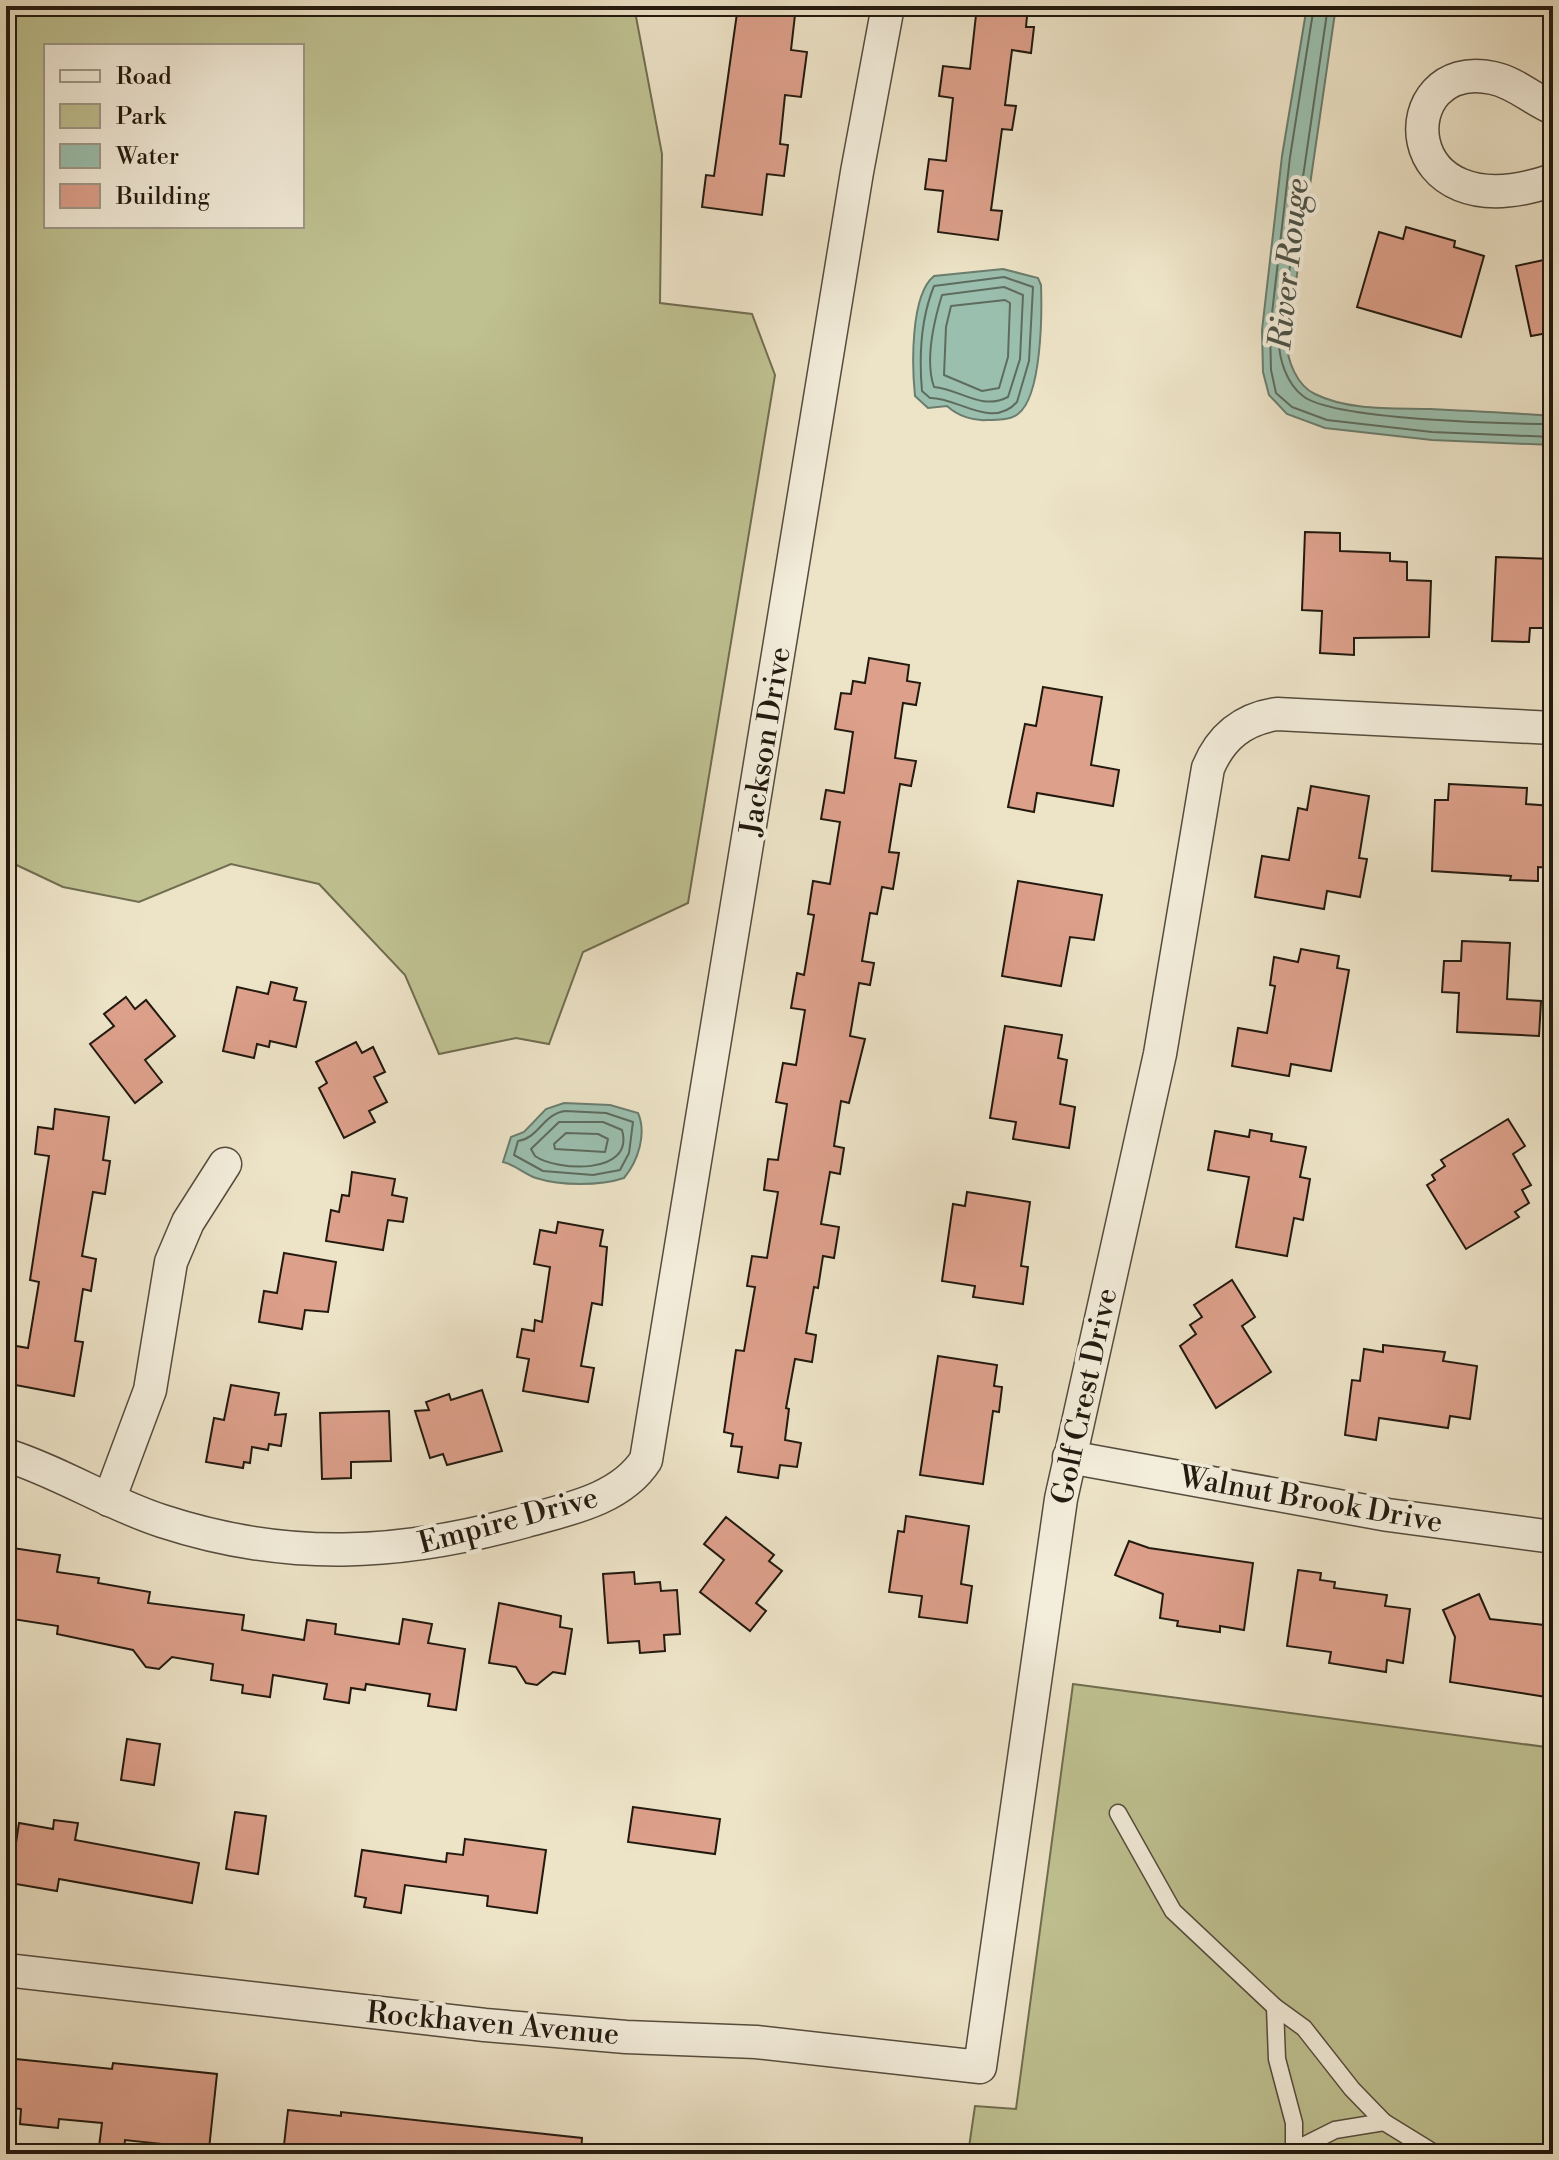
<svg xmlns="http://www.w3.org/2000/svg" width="1559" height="2160" font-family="'Libre Bodoni',serif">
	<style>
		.green { fill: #bfc191; stroke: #706d50; stroke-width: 2; fill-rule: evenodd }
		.water { fill: #9bbfae; stroke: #6b7d6e; stroke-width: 2 }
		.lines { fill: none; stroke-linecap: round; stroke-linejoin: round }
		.shore { stroke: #5e6c5e; stroke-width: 2 }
		.building { fill: #dda08b; stroke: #22190f; stroke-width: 2 }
		.service-casing { stroke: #554c3d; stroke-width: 19 }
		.minor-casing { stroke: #554c3d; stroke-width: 35 }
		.service { stroke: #f3eddb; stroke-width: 16 }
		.minor { stroke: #f3eddb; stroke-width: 32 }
		.labels { text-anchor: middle; stroke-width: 8; stroke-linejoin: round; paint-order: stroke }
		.street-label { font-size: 30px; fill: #22190f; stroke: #f3eddb }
		.water-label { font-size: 32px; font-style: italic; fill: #4c5347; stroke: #f3eddb }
	</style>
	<rect width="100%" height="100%" fill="#ede3c7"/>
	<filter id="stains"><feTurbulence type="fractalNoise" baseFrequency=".0025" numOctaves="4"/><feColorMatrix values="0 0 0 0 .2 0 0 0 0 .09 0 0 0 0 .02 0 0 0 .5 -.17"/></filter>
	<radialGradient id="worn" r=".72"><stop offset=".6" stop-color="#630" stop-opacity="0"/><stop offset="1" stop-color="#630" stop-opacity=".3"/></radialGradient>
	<g class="green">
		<path d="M6,6h628l28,148 -2,149 92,11 23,61 -87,528 -105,49 -34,92 -33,-6 -77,16 -34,-79 -86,-91 -88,-20 -92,38 -76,-15 -57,-27zM46,46h256v180h-256z"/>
		<path d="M1073,1684l480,64v406h-585l7,-48 41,3z"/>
	</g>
	<g class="water">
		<path d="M1307,6h29l-49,337c0,17 10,43 28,51 34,17 78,14 115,15 41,2 82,4 123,7v29l-121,-5 -107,-12 -38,-14 -18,-19 -6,-23 -1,-42 20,-174z"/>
		<path d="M1003,269l35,9 3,7c1,28 1,111 -23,129 -8,6 -21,6 -31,6 -14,1 -29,-4 -40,-14l-19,2 -13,-12c-3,-29 -5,-101 19,-120z"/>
		<path d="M564,1103l46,2 28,8c9,21 0,48 -14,65 -24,8 -63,8 -88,0 -12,-4 -20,-13 -33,-16l8,-25 13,-5 22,-23z"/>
	</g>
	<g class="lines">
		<g class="shore">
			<path d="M1314,6l-24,151 -20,174 1,39 5,23 16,14 35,13 105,12 121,5"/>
			<path d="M1328,6l-49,335c0,19 8,43 24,55 30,24 204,28 250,28"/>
			<path d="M1004,277l29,10 -4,74 -12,41c-25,28 -60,-5 -87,-4l-8,-7c-3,-34 -1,-73 12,-105z"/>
			<path d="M1004,287l19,8 -3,64 -12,38c-27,14 -48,-8 -74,-10 -9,-26 0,-66 8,-92z"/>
			<path d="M1005,300l5,3 -2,54 -9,31 -17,3 -38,-16 2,-48 5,-21z"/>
			<path d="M565,1111l41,2 27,9 -4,31 -9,17 -27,5 -50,-4 -29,-16 4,-14c21,-3 25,-27 47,-30z"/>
			<path d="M559,1122h44l19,8c13,46 -66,41 -87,26l-4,-7z"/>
			<path d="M566,1133l32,1 10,5 -3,13 -50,-3 -1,-5z"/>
		</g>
	</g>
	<g class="building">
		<path d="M738,6h58l-5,44 16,2 -6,45 -16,-2 -5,49 8,1 -4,31 -17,-2 -5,41 -60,-8 4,-32 8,1z"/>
		<path d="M977,6h51l-2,21h8l-3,26 -19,-3 -7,55 11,1 -4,24 -10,-1 -11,81 11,1 -4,29 -60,-8 5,-41 -18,-2 4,-30 17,2 7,-63 -14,-2 4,-30 27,3z"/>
		<path d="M1406,227l49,14 -1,6 30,9 -23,81 -104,-30 22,-75 24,7z"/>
		<path d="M1553,258v74l-22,4 -15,-70z"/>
		<path d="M1305,532l35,1v18l50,2v8l17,1v18l24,1 -2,56 -75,1v17l-34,-2 2,-42 -20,-1z"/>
		<path d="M1496,557l57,2v69h-23l-1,14 -37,-1z"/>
		<path d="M869,658l40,7 -2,16 13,2 -4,22 -13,-2 -8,55 21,3 -5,25 -11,-2 -11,68 10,1 -6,36 -11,-2 -5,27 -7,-1 -8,48 12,2 -4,22 -11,-2 -9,53 15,3 -16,64 -8,-2 -7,45 10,2 -4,26 -10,-2 -9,52 18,3 -5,31 -11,-2 -5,32 -4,-1 -8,46 10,2 -4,27 -17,-3 -9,49 3,1 -4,31 16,3 -4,24 -17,-2 -2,13 -40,-6 4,-25 -11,-1 2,-12 -9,-2 12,-82 8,1 11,-64 -8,-1 5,-30 15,2 11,-66 -14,-2 4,-31 10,1 9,-56 -11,-2 7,-39 13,2 9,-55 -14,-2 6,-35 7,2 10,-60 -6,-1 5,-33 17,3 10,-62 -19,-3 5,-29 18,3 9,-61 -18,-3 6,-36 10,1 2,-13 12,2z"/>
		<path d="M1043,687l59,10 -11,68 28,5 -6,36 -76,-13 -3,19 -26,-5 17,-83 11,2z"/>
		<path d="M1449,784l78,4 -1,16 27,2v62l-15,-1v14l-28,-1 1,-4 -79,-5 3,-71h13z"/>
		<path d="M1311,786l58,10 -10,62 8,1 -7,38 -33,-6 -3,18 -69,-12 7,-41 27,4 9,-52 9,2z"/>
		<path d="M1018,881l84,14 -8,45 -24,-3 -9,49 -59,-10z"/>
		<path d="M1462,941l48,2 -3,56 34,2 -2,35 -82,-4 2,-39 -17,-1 2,-31h17z"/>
		<path d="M1301,949l38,7 -2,12 12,2 -18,101 -40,-7 -2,12 -57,-10 6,-38 29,5 8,-47 -5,-1 4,-28 24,5z"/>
		<path d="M271,982l26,6 -3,12 12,2 -10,45 -26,-6 -1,6 -12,-3 -3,14 -31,-7 14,-64 31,7z"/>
		<path d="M126,997l9,12 11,-9 29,36 -30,24 17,22 -27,21 -45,-59 24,-18 -10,-12z"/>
		<path d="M1005,1026l57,9 -4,23 9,2 -7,44 15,3 -6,41 -56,-9 3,-17 -26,-4z"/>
		<path d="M356,1042l6,11 11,-6 12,25 -11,5 13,25 -18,9 6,11 -31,16 -25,-50 8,-5 -11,-21z"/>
		<path d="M55,1109l54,8 -6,43 7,1 -5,33 -12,-2 -11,64 14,3 -5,32 -8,-2 -8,52 8,1 -9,54 -64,-12 6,-38 12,2 11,-66 -9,-2 19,-124 -14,-2 3,-27 15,2z"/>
		<path d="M1508,1119l17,27 -12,8 18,31 -9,5 7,13 -14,9 4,5 -53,32 -39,-64 8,-5 -3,-5 13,-9 -4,-6z"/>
		<path d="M1250,1130l22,4 -1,7 35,6 -6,30 10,2 -7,41 -9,-2 -7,38 -51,-9 13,-70 -41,-7 7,-39 34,6z"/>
		<path d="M352,1172l43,7 -3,16 15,3 -4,24 -15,-2 -5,30 -57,-9 5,-31 8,2 3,-17 7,1z"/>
		<path d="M967,1192l63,10 -9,64 7,1 -5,37 -50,-7 2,-11 -33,-5 11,-77 12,2z"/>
		<path d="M558,1222l45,8 -3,16 7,1 -5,58 -10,-2 -11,63 13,2 -6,34 -65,-11 6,-32 -12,-2 5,-28 12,2 1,-11 7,2 8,-55 -16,-3 6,-34 16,3z"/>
		<path d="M284,1253l52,9 -8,50 -23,-2 -3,19 -43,-7 5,-31 13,2z"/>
		<path d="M1232,1280l23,37 -13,9 29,46 -55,36 -36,-62 16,-12 -6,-9 12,-8 -8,-12z"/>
		<path d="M1383,1345l62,7 -2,9 34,5 -7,53 -20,-3 -2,12 -69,-10 -3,22 -31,-5 7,-55 8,1 4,-32 19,3z"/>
		<path d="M938,1356l59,9 -3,21 8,1 -3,25 -6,-1 -10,73 -63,-9z"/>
		<path d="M231,1385l48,8 -4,22 11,-1 -5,32 -12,-2 -1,6 -16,-3 -2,16 -6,-1 -1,6 -37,-6 8,-44 10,2z"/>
		<path d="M482,1390l20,61 -55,14 -4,-11 -13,4 -15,-47 14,-1 -3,-8 23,-8 2,6z"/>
		<path d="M389,1411l2,50 -40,1v16l-29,1 -2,-66z"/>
		<path d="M906,1516l63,10 -8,58 11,2 -5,37 -48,-6 3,-21 -33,-4 9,-61 6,1z"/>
		<path d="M726,1517l48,38 -5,6 13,10 -26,32 10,8 -16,20 -50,-39 24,-32 -20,-16z"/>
		<path d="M1129,1541l20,7 104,15 -9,67 -24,-4v6l-43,-6 1,-5 -18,-3 3,-24 -48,-19z"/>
		<path d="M6,1547l54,8 -3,17 42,6 -1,5 52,9 -2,11 96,12 -2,15 62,10 3,-20 29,4 -1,10 64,10 4,-25 29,5 -4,19 37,6 -9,61 -28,-4 2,-12 -64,-10 -1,6 -14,-2 -2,15 -25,-4 3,-15 -54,-9 -3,22 -28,-4 1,-8 -32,-5 2,-16 -41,-7 -13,12 -13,-2 -13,-17 -76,-16 1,-8 -52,-8z"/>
		<path d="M1298,1570l23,3 -1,7 15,2 -1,6 53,7 -2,11 25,3 -7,54 -16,-3 -1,12 -57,-9 2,-11 -44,-6z"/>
		<path d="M634,1572l1,12 25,-2 1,9 16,-1 3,44 -16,1 1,16 -25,2 -1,-12 -31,2 -5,-69z"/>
		<path d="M1479,1594l11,25 63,7v72l-103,-16 5,-45 -12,-27z"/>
		<path d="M499,1603l62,13 -1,11 12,2 -7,45 -12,-2 -16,13 -11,-2 -10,-16 -27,-4z"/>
		<path d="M127,1739l33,5 -6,41 -33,-5z"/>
		<path d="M633,1807l87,12 -5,35 -87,-12z"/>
		<path d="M235,1812l31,4 -8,58 -32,-5z"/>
		<path d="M54,1820l24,3 -3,17 124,23 -7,40 -133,-24 -2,12 -47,-8 9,-60 34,6z"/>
		<path d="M465,1839l81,11 -9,63 -50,-7 1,-10 -83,-11 -4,28 -37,-6 2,-9 -11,-2 7,-46 84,12 1,-9 16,2z"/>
		<path d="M6,2058l106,11 1,-6 104,11 -8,75 -84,-9 -1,10 -25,-3 3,-24 -43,-4 -1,9 -38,-4 1,-15 -15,-2z"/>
		<path d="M288,2110l53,6v-4l241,26 -1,16h-298z"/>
	</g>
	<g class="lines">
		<g class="service-casing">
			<g id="service">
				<path d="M1118,1813l55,98 102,96 29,21 48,61 32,33 52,32"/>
				<path d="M1275,2007l2,52 17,64v31"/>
				<path d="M1295,2150l40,-20 49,-8"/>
			</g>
		</g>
		<g class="minor-casing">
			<g id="minor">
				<path d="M1553,108c-21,-9 -37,-25 -60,-30 -103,-23 -102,159 60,102"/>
				<path d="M6,1455c54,17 103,49 156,66 125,41 238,35 364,0 43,-12 95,-22 120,-61l211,-1288 31,-166"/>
				<path d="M1069,1457l319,58 165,22"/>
				<path d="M109,1500l41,-110 21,-128 17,-40 37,-58"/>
				<path d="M6,1970l479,55 141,12 130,5 224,25 81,-568 99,-445 48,-286c13,-31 35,-49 69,-54l276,14"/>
			</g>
		</g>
		<use href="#service" class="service"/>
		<use href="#minor" class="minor"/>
	</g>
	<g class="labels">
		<g class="street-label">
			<text transform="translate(765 741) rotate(-81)" y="10">Jackson Drive</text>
			<text transform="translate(1084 1396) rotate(-78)" y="10">Golf Crest Drive</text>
			<text transform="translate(1311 1499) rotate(10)" y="10">Walnut Brook Drive</text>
			<text transform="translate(508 1520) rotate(-15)" y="10">Empire Drive</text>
			<text transform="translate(493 2023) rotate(5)" y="10">Rockhaven Avenue</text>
		</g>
		<g class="water-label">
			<text transform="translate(1288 264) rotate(-84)" y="11">River Rouge</text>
		</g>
	</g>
	<rect width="1559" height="2160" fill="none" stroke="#ede3c7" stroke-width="32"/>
	<rect x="8" y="8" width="1543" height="2144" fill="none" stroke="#22190f" stroke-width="4"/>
	<rect x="16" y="16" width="1527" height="2128" fill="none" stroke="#22190f" stroke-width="2"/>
	<rect x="44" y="44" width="260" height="184" fill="#f3eddb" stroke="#9f9889" stroke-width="2"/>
	<rect x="60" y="70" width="40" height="12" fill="#f3eddb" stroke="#9f9889" stroke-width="2"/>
	<text x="116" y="84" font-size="24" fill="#22190f">Road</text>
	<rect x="60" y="104" width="40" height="24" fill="#bfc191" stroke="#9f9889" stroke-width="2"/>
	<text x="116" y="124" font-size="24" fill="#22190f">Park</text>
	<rect x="60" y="144" width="40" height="24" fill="#9bbfae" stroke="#9f9889" stroke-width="2"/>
	<text x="116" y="164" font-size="24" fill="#22190f">Water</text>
	<rect x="60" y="184" width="40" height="24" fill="#dda08b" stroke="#9f9889" stroke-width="2"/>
	<text x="116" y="204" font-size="24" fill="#22190f">Building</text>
	<rect width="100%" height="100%" filter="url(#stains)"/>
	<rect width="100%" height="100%" fill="url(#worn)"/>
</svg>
